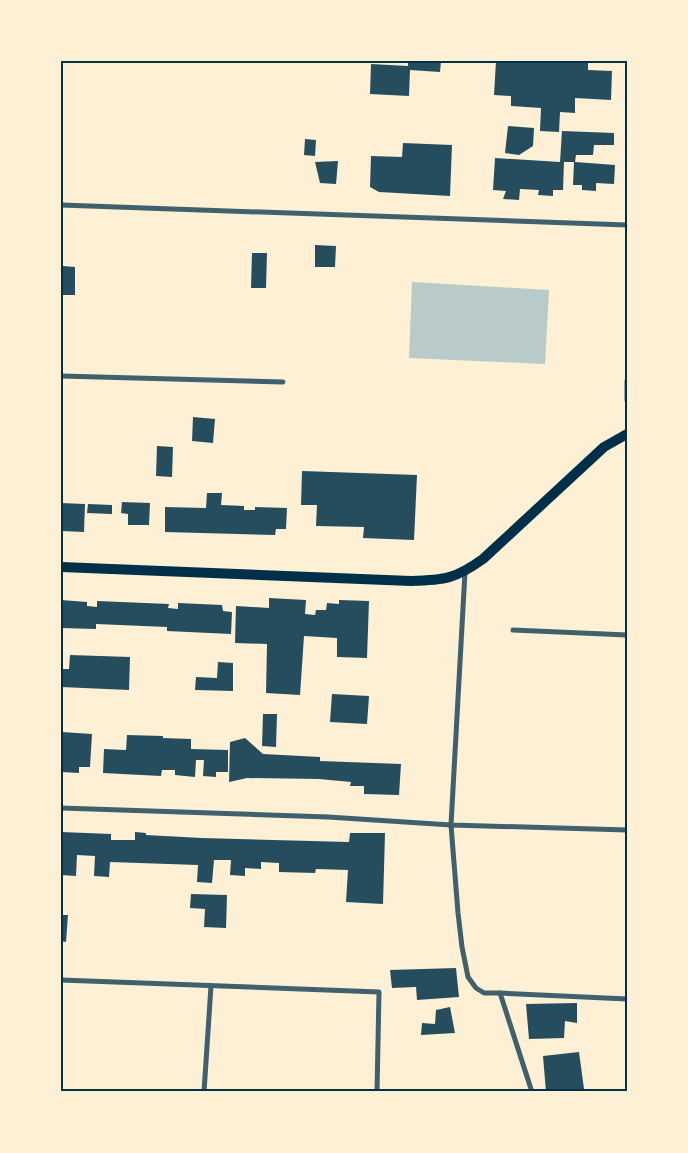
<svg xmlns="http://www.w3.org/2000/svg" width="688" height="1153" font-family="'Fira Sans Condensed',sans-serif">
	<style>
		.green { fill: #b9caca }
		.building { fill: #264d5e }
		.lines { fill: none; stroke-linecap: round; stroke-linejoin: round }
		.minor { stroke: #3f606c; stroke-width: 5 }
		.secondary { stroke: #003049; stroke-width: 10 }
		.neatline { fill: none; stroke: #003049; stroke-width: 2 }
	</style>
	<rect width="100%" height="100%" fill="#fdf0d5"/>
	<path class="green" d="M412,282l137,8 -4,74 -136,-6z"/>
	<g class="building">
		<path d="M408,61h33l-1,11 -30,-2 -1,26 -39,-2 1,-30 37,2z"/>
		<path d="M496,61h92v9l24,1 -1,29 -36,-2v15l-15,-1 -1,20 -19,-1 1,-23 -30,-2v-10l-17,-1z"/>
		<path d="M508,126l26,2 -1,18 -14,9 -14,-2z"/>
		<path d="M562,131l52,2v12h-20l-1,10h-17l-1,7 40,3 -1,19 -18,-1v8l-14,-1v-5h-9l1,-23h-10l-1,28h-10v6l-15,-1 1,-5 -19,-1 -1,11 -16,-1 3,-8 -13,-1 2,-32 65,4z"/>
		<path d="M305,139l11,1 -1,16 -11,-1z"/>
		<path d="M403,143l49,2 -2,51 -71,-4 -9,-5 1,-31 31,1z"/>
		<path d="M338,161l-2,23 -16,-1 -5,-21z"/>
		<path d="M315,245l21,1 -1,21h-20z"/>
		<path d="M252,253h15l-1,35h-15z"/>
		<path d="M63,266l12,1v28h-12z"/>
		<path d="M193,417l22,2 -2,24 -21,-2z"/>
		<path d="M157,446l16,1 -1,30 -16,-1z"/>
		<path d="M302,471l115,4 -3,65 -51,-2 1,-11 -48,-1 1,-21h-16z"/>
		<path d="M207,493h15l-1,12 23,1v4h11v-3l32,1 -1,21h-10l-1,6 -110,-3v-25l41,1z"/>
		<path d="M122,502l28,1 -1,22h-21v-11l-7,-1z"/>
		<path d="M61,503l24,1 -1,28 -23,-1z"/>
		<path d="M88,504l24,1v9l-25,-1z"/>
		<path d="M269,598l37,2 -1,14 10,1 1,-5h10l1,-7 12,1v-4l30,1 -2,57 -30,-1v-19l-33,-2 -4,59 -34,-2 1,-49 -32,-1 1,-37 33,2z"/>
		<path d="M61,600l26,2v4l10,1v-6l72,3 -1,4 10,1v-6l44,2 1,6 9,1 -1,22 -64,-3v-4l-71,-3v5l-35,-1z"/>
		<path d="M70,655l60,2 -1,33 -68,-3v-13h2v-5h6z"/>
		<path d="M218,662l15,1v28l-38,-1 1,-13 21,1z"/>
		<path d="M332,694l37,2 -2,28 -37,-2z"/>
		<path d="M263,714h14l-1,33 -14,-1z"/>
		<path d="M62,732l30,2 -2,33h-11v6l-18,-1z"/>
		<path d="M127,735l36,1v2l28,1v10l37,1v22h-12v5l-13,-1 1,-16h-8l-1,17 -20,-2v-5h-13l-1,6 -58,-3 1,-24 22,1z"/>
		<path d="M245,738l18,16 57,3v4l81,3 -2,31 -35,-1v-8h-14l1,-4 -32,-3 -72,-1 -18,4 1,-40z"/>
		<path d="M61,832l50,2v6h24v-8l11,1v2l56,3 147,4 1,-9h35l-2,71 -37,-2 2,-32 -32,-1 -1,4 -36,-1v-9l-18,-1v7l-16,-1v8l-15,-1 1,-15h-17l-2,23 -15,-1 1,-17 -88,-3 -1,15 -15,-1 1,-20 -18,-1 -1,21 -15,-1z"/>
		<path d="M191,894l36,1 -1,33 -22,-1 1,-18 -15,-1z"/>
		<path d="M61,915h7l-2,27 -5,-1z"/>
		<path d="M456,968l3,29 -42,3 -1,-13 -24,1 -2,-18z"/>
		<path d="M577,1003v20l-12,-2 -1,17 -35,1 -3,-35z"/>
		<path d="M450,1007l5,26 -34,2 1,-12 13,1 1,-14z"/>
		<path d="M579,1052l5,37 -9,1v2h-29l-3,-36z"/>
	</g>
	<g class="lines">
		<g class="minor">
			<path d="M61,205l566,20"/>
			<path d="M61,376l222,6"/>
			<path d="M627,381v19"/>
			<path d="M465,572l-14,253 7,88 4,34 6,30 8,11 8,5h16l32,99"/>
			<path d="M513,630l114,5"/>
			<path d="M61,808l267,9 123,8 176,5"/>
			<path d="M61,980l318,12 -2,100"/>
			<path d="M500,993l127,6"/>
			<path d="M204,1092l7,-106"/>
		</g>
		<path class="secondary" d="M61,567l350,14c34,-1 44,-2 72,-22l121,-112 23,-13"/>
	</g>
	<rect width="688" height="1153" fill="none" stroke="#fdf0d5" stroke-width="125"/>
	<rect x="62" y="62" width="564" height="1028" class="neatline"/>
</svg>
